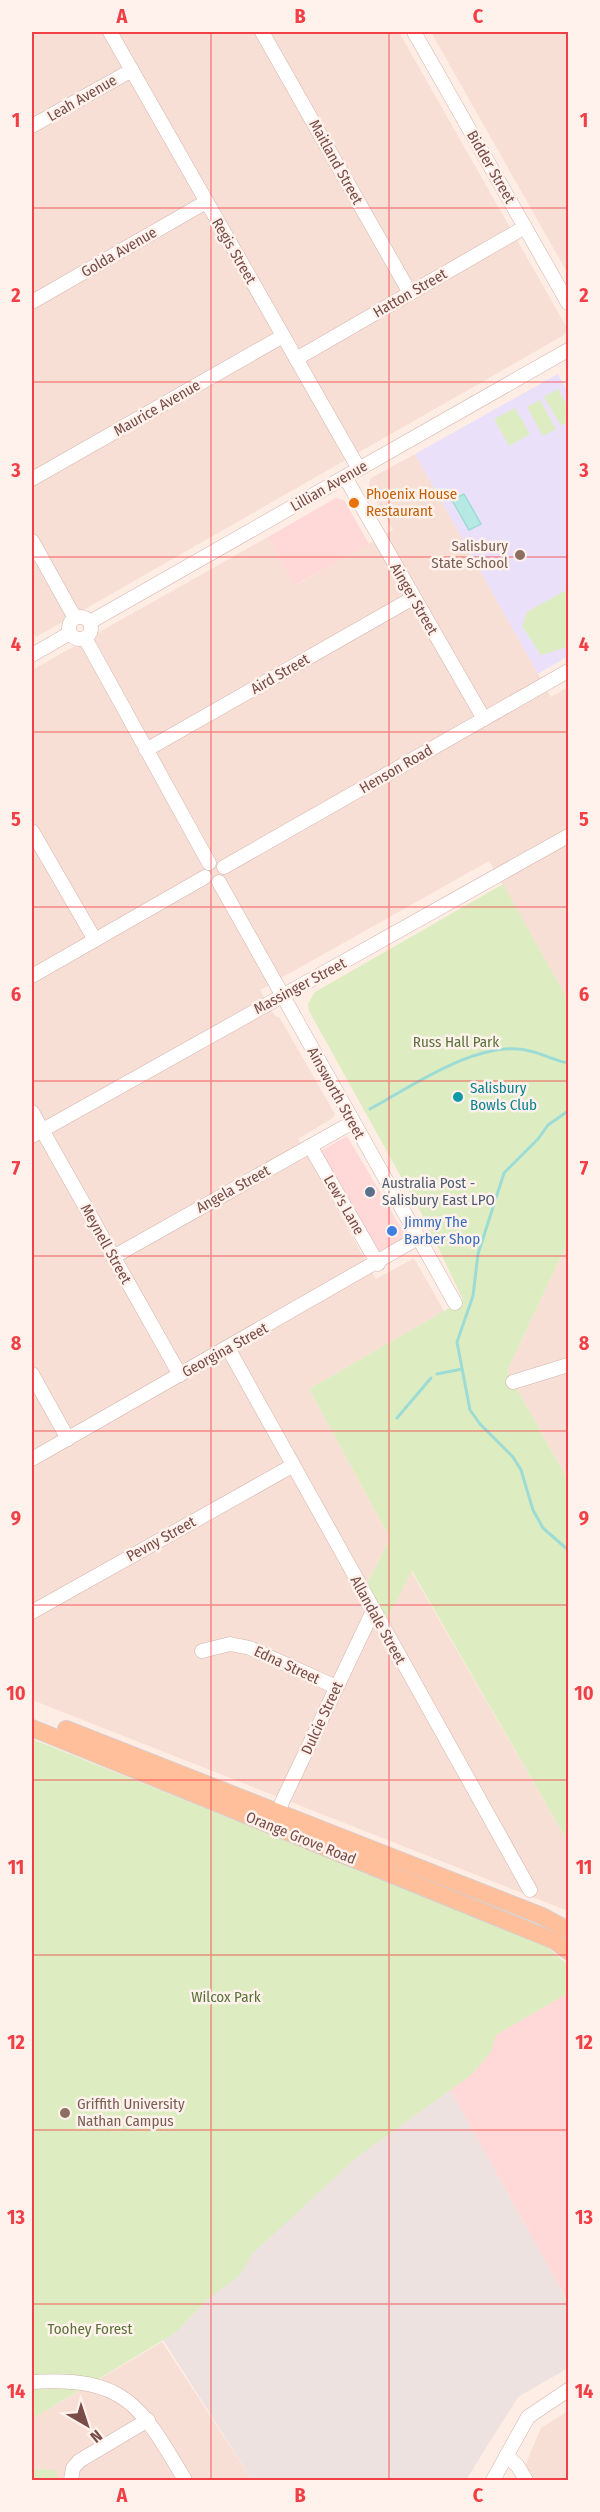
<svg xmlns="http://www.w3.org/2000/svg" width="600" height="2512" font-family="'Fira Sans Condensed',sans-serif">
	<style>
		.residential { fill: #f8dfd5 }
		.commercial { fill: #ffd8d7 }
		.industrial { fill: #ede2df }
		.education { fill: #eae0fa }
		.green { fill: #deedc1 }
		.water { fill: #b6e9e4; stroke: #9cdcd5; stroke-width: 1.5 }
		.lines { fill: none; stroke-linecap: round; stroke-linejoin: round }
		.stream { stroke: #9cdcd5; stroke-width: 3 }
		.minor-casing { stroke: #d3b3ab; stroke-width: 15 }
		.major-casing { stroke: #d9cdcb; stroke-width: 18 }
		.minor { stroke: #fff; stroke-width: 14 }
		.major { stroke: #ffbf9a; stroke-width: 16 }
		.grid { fill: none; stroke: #f23f46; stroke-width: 1.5; stroke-opacity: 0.55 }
		.food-dot { fill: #e8710a; stroke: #fff2ec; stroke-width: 2 }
		.education-dot { fill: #8d6e63; stroke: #fff2ec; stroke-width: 2 }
		.culture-dot { fill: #0f9aa8; stroke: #fff2ec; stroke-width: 2 }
		.service-dot { fill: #5c6f8a; stroke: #fff2ec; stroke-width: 2 }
		.shop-dot { fill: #3f7fe0; stroke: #fff2ec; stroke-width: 2 }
		.labels { text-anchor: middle; stroke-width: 5; stroke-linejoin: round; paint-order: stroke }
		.street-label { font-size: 15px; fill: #794c47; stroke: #fff2ec }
		.food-label { font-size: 15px; fill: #c56008; stroke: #fff2ec; text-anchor: start }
		.education-label { font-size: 15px; fill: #785e54; stroke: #fff2ec; text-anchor: end }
		.park-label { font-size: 15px; fill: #5a7339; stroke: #fff2ec }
		.culture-label { font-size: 15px; fill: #0d838f; stroke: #fff2ec; text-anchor: start }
		.service-label { font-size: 15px; fill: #4e5e75; stroke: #fff2ec; text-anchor: start }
		.shop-label { font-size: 15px; fill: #366cbe; stroke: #fff2ec; text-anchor: start }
		.neatline { fill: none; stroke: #f23f46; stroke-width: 2 }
		.grid-label { font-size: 20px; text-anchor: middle; font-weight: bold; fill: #f23f46 }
	</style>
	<rect width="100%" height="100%" fill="#feede4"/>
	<g class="residential">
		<path d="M32,32h367l168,296 -3,7 -528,302 -4,-8z"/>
		<path d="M431,32h137v242z"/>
		<path d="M415,454l136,243 17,-10v313l-79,-139 -229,129 15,26 5,2 55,96 -2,4 -35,21 78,140 38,-21 30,53 -135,78 81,149 -23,46 20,35 24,-48 157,271v69l-536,-211v-1030l236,-133 28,48 97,-55 -24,-44v-3l2,-5z"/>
		<path d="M568,1242v238l-61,-109z"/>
		<path d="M162,2342l90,138h-193l-5,-10 -22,-1v-50z"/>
		<path d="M568,2411v69h-49l22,-52z"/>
	</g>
	<g class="commercial">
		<path d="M336,498l8,2 25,44 -74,41 -27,-48z"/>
		<path d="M347,1136l58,99 -3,4 -22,13h-3l-58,-100z"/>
		<path d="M568,1993v309l-130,-234z"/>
	</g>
	<path class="industrial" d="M438,2068l130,234v66l-50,29 -52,83h-214l-140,-221z"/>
	<path class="education" d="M558,374l10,19v263l-30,18 -123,-220z"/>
	<g class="green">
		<path d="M558,389l10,18v14l-7,5 -17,-29z"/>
		<path d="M540,400l16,29 -13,7 -16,-29z"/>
		<path d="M515,408l15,26 -21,12 -15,-27z"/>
		<path d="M568,589v58l-27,8 -19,-29 5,-14z"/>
		<path d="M503,884l65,116v242l-61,129 61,109v362l-156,-271 -25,48 -20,-35 23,-46 -81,-149 154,-89 -38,-80 -116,-209 -1,-7 7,-12z"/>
		<path d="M32,1739l512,205 24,21v28l-72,42 -5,17 -21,24 -113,81 -105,97 -12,21 -32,24 -33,34 -143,86z"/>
		<path d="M32,2469l23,1 4,10h-27z"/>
	</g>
	<path class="water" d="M464,494l17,30 -12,6 -17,-30z"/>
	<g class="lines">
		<g class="stream">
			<path d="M370,1109c42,-23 101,-64 149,-60 17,1 33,11 49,14"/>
			<path d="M568,1111l-20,14 -10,14 -34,34 -26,81 -5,42 -16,46 13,68 10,14 33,33 8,13 12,40 10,18 25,22"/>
			<path d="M437,1374l25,-5"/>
			<path d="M397,1418l34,-40"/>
		</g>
		<g class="minor-casing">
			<g id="minor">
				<path d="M110,32l249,437"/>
				<path d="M262,32l148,261"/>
				<path d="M414,32l154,271"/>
				<path d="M32,126l100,-56"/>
				<path d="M32,302l174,-100"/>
				<path d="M296,359l229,-132"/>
				<path d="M345,477l139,242"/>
				<path d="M32,479l251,-143"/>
				<path d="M32,541l43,77"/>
				<circle cx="80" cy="628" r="11"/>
				<path d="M90,622l478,-272"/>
				<path d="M85,638l124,225"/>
				<path d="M32,655l38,-22"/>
				<path d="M146,750l267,-152"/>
				<path d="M32,831l63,109"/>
				<path d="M224,867l344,-196"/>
				<path d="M219,882l236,421"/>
				<path d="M32,976l173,-99"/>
				<path d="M32,1112l148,263"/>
				<path d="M32,1136l536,-300"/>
				<path d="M310,1146l68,118"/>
				<path d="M113,1257l240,-135"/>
				<path d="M228,1348l302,542"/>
				<path d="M32,1374l36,65"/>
				<path d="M513,1382l55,-17"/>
				<path d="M32,1459l386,-221"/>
				<path d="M32,1612l260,-146"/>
				<path d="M202,1651l28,-7 20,4 86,39"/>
				<path d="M278,1822l4,-20 91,-191"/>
				<path d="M32,2382c94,-6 109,24 153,98"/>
				<path d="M506,2456l11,9 9,15"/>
				<path d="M71,2480l2,-12 6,-7 69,-41"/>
				<path d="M493,2480l35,-63 40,-27"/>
			</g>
		</g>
		<g class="major-casing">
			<g id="major">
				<path d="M32,1728l523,213 13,10"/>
				<path d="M66,1729l476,187 26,14"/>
			</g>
		</g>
		<use href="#minor" class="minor"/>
		<use href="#major" class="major"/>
	</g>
	<path class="grid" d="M211,32v2448M389,32v2448M32,208h536M32,382h536M32,557h536M32,732h536M32,907h536M32,1081h536M32,1256h536M32,1431h536M32,1605h536M32,1780h536M32,1955h536M32,2130h536M32,2304h536"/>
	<circle class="food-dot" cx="354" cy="503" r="6"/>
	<g class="education-dot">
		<circle cx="520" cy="555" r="6"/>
		<circle cx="65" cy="2113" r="6"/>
	</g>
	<circle class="culture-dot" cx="458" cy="1097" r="6"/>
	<circle class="service-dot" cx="370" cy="1192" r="6"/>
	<circle class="shop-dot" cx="392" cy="1231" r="6"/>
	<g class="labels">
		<g class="street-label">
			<text transform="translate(82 98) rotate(-30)" y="5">Leah Avenue</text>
			<text transform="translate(336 162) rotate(61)" y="5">Maitland Street</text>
			<text transform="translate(491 167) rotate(60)" y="5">Bidder Street</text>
			<text transform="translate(234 251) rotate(60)" y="5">Regis Street</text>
			<text transform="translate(119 252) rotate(-30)" y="5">Golda Avenue</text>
			<text transform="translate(410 293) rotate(-30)" y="5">Hatton Street</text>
			<text transform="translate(157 408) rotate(-30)" y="5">Maurice Avenue</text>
			<text transform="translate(329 486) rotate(-30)" y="5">Lillian Avenue</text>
			<text transform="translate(414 599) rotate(60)" y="5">Ainger Street</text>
			<text transform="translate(280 674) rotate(-30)" y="5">Aird Street</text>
			<text transform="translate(396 769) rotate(-30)" y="5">Henson Road</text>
			<text transform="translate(300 986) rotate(-28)" y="5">Massinger Street</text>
			<text transform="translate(336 1093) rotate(61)" y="5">Ainsworth Street</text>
			<text transform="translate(233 1189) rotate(-29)" y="5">Angela Street</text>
			<text transform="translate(344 1205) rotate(60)" y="5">Lew's Lane</text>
			<text transform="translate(106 1244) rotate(61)" y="5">Meynell Street</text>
			<text transform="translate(225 1350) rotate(-29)" y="5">Georgina Street</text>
			<text transform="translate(161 1539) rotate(-29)" y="5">Pevny Street</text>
			<text transform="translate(378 1620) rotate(61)" y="5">Allandale Street</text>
			<text transform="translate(287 1665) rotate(25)" y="5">Edna Street</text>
			<text transform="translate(322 1718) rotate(-65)" y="5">Dulcie Street</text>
			<text transform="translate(301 1838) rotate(22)" y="5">Orange Grove Road</text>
		</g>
		<g class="food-label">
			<text x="366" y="499">Phoenix House<tspan x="366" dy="17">Restaurant</tspan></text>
		</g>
		<g class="education-label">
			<text x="508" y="551">Salisbury<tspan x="508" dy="17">State School</tspan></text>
			<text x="77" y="2109" text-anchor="start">Griffith University<tspan x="77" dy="17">Nathan Campus</tspan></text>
		</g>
		<g class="park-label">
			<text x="456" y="1047">Russ Hall Park</text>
			<text x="226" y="2002">Wilcox Park</text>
			<text x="90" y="2334">Toohey Forest</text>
		</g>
		<g class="culture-label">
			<text x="470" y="1093">Salisbury<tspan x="470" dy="17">Bowls Club</tspan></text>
		</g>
		<g class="service-label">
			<text x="382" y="1188">Australia Post -<tspan x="382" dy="17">Salisbury East LPO</tspan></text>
		</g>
		<g class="shop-label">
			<text x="404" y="1227">Jimmy The<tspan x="404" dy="17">Barber Shop</tspan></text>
		</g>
	</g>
	<rect width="600" height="2512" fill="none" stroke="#fff2ec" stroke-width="66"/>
	<g transform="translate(87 2425) rotate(141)" stroke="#fff2ec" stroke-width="4.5" paint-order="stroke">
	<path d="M0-4.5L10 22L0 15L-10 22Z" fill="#794c47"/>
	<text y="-9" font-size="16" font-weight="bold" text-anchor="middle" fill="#794c47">N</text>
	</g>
	<rect x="33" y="33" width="534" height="2446" class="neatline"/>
	<g class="grid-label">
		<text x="122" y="23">A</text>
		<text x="300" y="23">B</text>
		<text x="478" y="23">C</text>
		<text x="16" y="127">1</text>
		<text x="584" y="127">1</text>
		<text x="16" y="302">2</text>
		<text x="584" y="302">2</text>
		<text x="16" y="477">3</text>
		<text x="584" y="477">3</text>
		<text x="16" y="651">4</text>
		<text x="584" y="651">4</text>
		<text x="16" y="826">5</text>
		<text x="584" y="826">5</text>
		<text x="16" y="1001">6</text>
		<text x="584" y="1001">6</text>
		<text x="16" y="1175">7</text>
		<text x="584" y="1175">7</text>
		<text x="16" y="1350">8</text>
		<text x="584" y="1350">8</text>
		<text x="16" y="1525">9</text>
		<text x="584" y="1525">9</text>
		<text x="16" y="1700">10</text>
		<text x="584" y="1700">10</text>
		<text x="16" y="1874">11</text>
		<text x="584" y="1874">11</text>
		<text x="16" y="2049">12</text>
		<text x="584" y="2049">12</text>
		<text x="16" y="2224">13</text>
		<text x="584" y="2224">13</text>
		<text x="16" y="2398">14</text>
		<text x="584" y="2398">14</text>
		<text x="122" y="2502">A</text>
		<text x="300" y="2502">B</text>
		<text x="478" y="2502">C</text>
	</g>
</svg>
